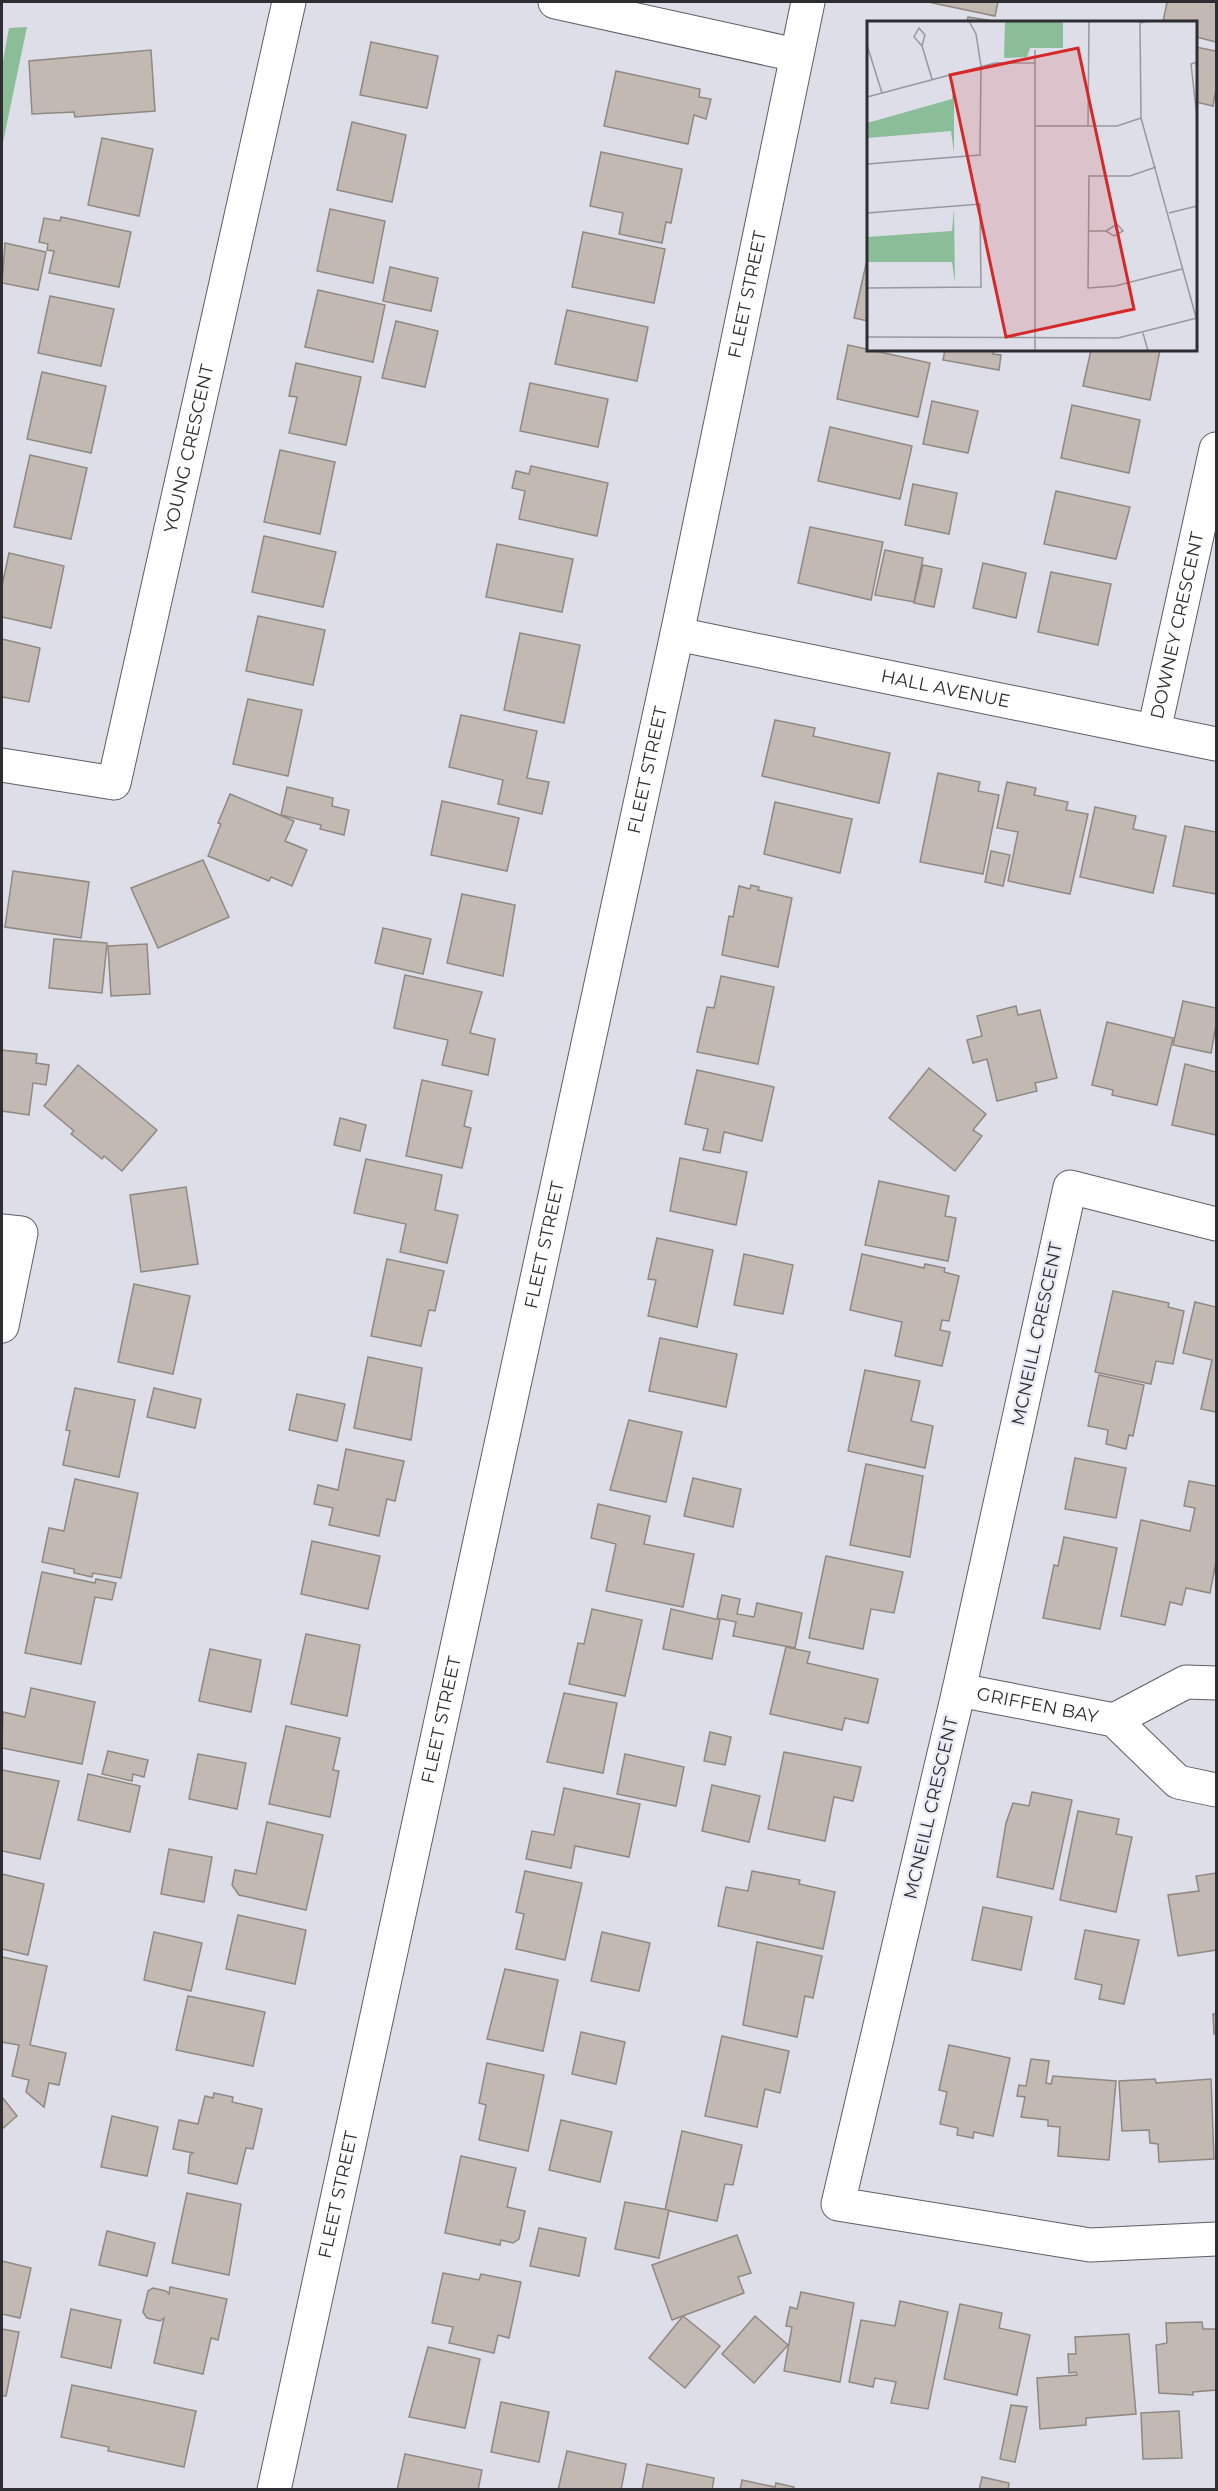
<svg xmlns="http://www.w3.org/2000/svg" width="1218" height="2491" font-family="Montserrat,sans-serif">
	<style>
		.green { fill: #8bbe98 }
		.building { fill: #c2b9b3; stroke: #908882; stroke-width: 1.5 }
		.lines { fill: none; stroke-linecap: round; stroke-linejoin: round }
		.minor-casing { stroke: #5d5e66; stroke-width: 35 }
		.tertiary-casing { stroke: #5d5e66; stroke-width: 35 }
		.minor { stroke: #fff; stroke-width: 33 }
		.tertiary { stroke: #fff; stroke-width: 33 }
		.labels { text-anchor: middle; stroke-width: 5; stroke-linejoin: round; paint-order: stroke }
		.street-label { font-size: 18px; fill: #2e2e32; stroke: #eaecf5 }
		.inset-road { fill: none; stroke: #97989f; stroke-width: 1.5 }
		.view { fill: #d62828; fill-opacity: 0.15; stroke: #d62828; stroke-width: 3 }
		.inset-edge { fill: none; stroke: #2e2e32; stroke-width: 3 }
	</style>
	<rect width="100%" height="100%" fill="#dddee8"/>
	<path class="green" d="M27,27l-25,120v-81l7,-38z"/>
	<g class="building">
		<path d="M928,2h70l-3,14z"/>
		<path d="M1167,2h49v40l-20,-5v-15h-33z"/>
		<path d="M968,17l32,5h-33z"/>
		<path d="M371,42l67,14 -11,52 -67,-13z"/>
		<path d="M1196,47l20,4v38l-3,17 -17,-4z"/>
		<path d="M151,50l4,61 -80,6 -1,-5 -42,2 -3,-53z"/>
		<path d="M616,71l84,18 -1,8 12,2 -5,20 -12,-4 -6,29 -84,-18z"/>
		<path d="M352,122l54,13 -14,67 -55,-12z"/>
		<path d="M102,138l51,11 -14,67 -51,-11z"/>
		<path d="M601,152l81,17 -11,54 -5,-1 -4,21 -43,-9 4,-21 -33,-7z"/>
		<path d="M330,209l55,12 -12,62 -56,-12z"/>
		<path d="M61,217l70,15 -12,55 -70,-14 5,-22 -7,-1 1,-6 -9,-2 5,-24 16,3z"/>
		<path d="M583,232l82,17 -11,54 -82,-16z"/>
		<path d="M5,243l41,9 -8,38 -36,-7z"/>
		<path d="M866,264h2v57l-14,-3z"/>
		<path d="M390,267l48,11 -7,33 -48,-10z"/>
		<path d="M318,290l67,15 -12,57 -68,-15z"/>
		<path d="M50,296l64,13 -13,57 -63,-13z"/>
		<path d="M567,310l81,17 -11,54 -82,-17z"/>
		<path d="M396,321l42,10 -13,56 -43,-9z"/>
		<path d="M848,345l82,18 -12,54 -81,-18z"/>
		<path d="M945,350h49l-1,4 8,1 -2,15 -56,-10z"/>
		<path d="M1091,350h69l-10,50 -67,-14z"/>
		<path d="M296,363l65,14 -15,68 -57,-12 8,-36 -8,-1z"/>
		<path d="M42,372l64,14 -15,67 -64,-14z"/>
		<path d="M530,383l78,16 -10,48 -78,-16z"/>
		<path d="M932,401l46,10 -10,42 -45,-9z"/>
		<path d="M1072,405l68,15 -11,53 -68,-15z"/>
		<path d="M830,427l82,19 -12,53 -82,-18z"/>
		<path d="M280,450l55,12 -15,72 -56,-12z"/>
		<path d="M30,455l57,13 -16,71 -57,-12z"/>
		<path d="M531,466l77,17 -11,53 -78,-17 6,-28 -13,-3 4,-17 13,3z"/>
		<path d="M913,484l44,9 -8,41 -44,-9z"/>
		<path d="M1056,491l74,16 -14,52 -72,-15z"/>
		<path d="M810,527l73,15 -12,58 -73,-17z"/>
		<path d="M264,536l72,16 -13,55 -71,-15z"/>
		<path d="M497,544l76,15 -11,53 -76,-15z"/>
		<path d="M885,550l38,8 -9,44 -39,-7z"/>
		<path d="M9,553l55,13 -13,62 -49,-11v-31z"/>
		<path d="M983,563l43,10 -10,45 -43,-10z"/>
		<path d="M923,565l19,4 -8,38 -20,-4z"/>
		<path d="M1051,572l60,12 -13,61 -60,-13z"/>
		<path d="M258,616l67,14 -12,55 -67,-14z"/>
		<path d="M520,633l60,12 -16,78 -60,-13z"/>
		<path d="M2,639l38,9 -11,54 -27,-5z"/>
		<path d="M248,699l54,11 -14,66 -55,-12z"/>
		<path d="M461,715l76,16 -10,47 22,4 -7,32 -44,-10 5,-24 -54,-13z"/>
		<path d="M775,720l40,8 -2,8 77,17 -11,50 -117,-27z"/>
		<path d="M938,773l42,9 -2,9 21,4 -16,79 -63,-12z"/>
		<path d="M1007,782l29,6 -2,7 34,7 -2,8 22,4 -18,80 -62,-13 10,-49 -21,-4z"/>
		<path d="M287,787l46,11 -1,8 17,4 -5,25 -24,-6 1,-4 -40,-10z"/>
		<path d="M230,794l64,27 -9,20 22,9 -15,36 -21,-9 -2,4 -61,-25 13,-32 -3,-1z"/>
		<path d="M442,801l77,17 -12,53 -76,-16z"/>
		<path d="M775,802l77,17 -12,54 -76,-19z"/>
		<path d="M1095,807l41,9 -3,13 33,7 -13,57 -73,-16z"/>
		<path d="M1185,826l31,6v62l-43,-8z"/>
		<path d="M991,851l19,4 -7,31 -18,-4z"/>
		<path d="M203,860l26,57 -71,31 -27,-60z"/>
		<path d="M13,871l76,11 -8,56 -76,-11z"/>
		<path d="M751,885l8,2 -1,3 34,8 -14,69 -56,-12 7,-39 4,1 6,-31 11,3z"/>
		<path d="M462,894l53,11 -12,71 -56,-13z"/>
		<path d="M383,928l48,11 -8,35 -48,-11z"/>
		<path d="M54,939l53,4 -5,50 -53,-5z"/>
		<path d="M147,944l3,50 -39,2 -3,-50z"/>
		<path d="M405,975l77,17 -12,41 25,6 -7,36 -46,-10 6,-25 -54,-12z"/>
		<path d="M721,976l53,11 -16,77 -61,-12 10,-45 7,1z"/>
		<path d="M1183,1001l33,7v17l-5,28 -38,-8z"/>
		<path d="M1016,1006l2,9 22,-5 17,68 -22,5 2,8 -40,10 -10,-42 -14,4 -6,-23 15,-4 -5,-20z"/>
		<path d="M1107,1022l66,16 -16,67 -45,-10 1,-5 -21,-5z"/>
		<path d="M2,1050l35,4 -1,9 13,2 -3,20 -13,-2 -4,32 -27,-4z"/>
		<path d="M1185,1064l31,8v63l-44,-10z"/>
		<path d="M78,1065l79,65 -35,41 -18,-15 -2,3 -31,-25 3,-3 -30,-25z"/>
		<path d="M929,1068l57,46 -13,16 9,6 -27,35 -66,-53z"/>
		<path d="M697,1070l77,17 -12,54 -38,-9 -4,21 -17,-3 5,-21 -23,-5z"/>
		<path d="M422,1080l50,11 -8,35 7,2 -9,40 -56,-12z"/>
		<path d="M340,1118l26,7 -6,26 -26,-6z"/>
		<path d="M680,1158l67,14 -11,53 -66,-14z"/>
		<path d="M366,1159l76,16 -7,35 23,5 -11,48 -47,-11 6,-28 -52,-11z"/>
		<path d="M879,1181l70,15 -4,20 11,2 -8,43 -83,-16z"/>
		<path d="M186,1187l12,77 -57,8 -11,-77z"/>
		<path d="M657,1238l56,12 -16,77 -49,-11 8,-36 -8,-1z"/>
		<path d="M744,1254l49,11 -10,49 -49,-9z"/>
		<path d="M862,1254l62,14 1,-4 20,4 -1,4 15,4 -10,45 -7,-1 -2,10 10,2 -8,34 -47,-10 7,-34 -52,-12z"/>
		<path d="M387,1259l57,12 -9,40 -6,-1 -8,36 -50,-10z"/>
		<path d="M134,1284l56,12 -17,78 -55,-12z"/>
		<path d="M1113,1291l56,12 -1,4 16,4 -11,53 -17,-3 -5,23 -56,-12z"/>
		<path d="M1195,1302l21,5v105l-15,-3 11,-49 -29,-7z"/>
		<path d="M660,1338l77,16 -11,53 -77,-16z"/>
		<path d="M368,1357l54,11 -11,72 -57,-12z"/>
		<path d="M865,1370l55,11 -9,40 22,5 -8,42 -77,-17z"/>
		<path d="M1099,1375l45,10 -11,51 -4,-1 -3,14 -20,-5 2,-14 -20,-4z"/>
		<path d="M75,1388l60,12 -16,77 -56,-12 7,-34 -4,-1z"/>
		<path d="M154,1388l47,11 -6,29 -48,-11z"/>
		<path d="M297,1394l48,10 -8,37 -48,-11z"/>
		<path d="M629,1420l53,12 -16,70 -56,-12z"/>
		<path d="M346,1449l58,12 -9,40 -8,-2 -8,37 -50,-11 4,-17 -19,-4 4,-19 20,5z"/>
		<path d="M1075,1458l51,10 -10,50 -51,-9z"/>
		<path d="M866,1464l57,12 -13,81 -60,-12z"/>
		<path d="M693,1478l48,11 -8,38 -49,-11z"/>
		<path d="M75,1479l63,14 -17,85 -28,-5 -1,4 -18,-4v-4l-32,-7 7,-34 15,3z"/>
		<path d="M1189,1481l27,5v76l-6,31 -24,-5 -4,17 -12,-3 -5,23 -44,-9 20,-96 49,11 5,-23 -11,-2z"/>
		<path d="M598,1504l52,12 -6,28 50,10 -11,53 -77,-16 10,-47 -25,-6z"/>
		<path d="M1064,1537l53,11 -17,81 -57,-11 11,-53 4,1z"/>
		<path d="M312,1541l68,15 -12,53 -67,-15z"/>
		<path d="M826,1556l77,16 -9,41 -23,-4 -8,40 -54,-11z"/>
		<path d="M42,1572l53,11 1,-4 20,4 -4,17 -17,-3 -14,67 -56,-11z"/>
		<path d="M722,1595l18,4 -3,15 17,3 3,-14 45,10 -7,35 -62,-12 3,-14 -19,-4z"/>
		<path d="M592,1609l50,11 -17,76 -56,-12 9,-41 6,1z"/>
		<path d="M671,1609l49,11 -8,39 -49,-10z"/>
		<path d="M306,1634l54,11 -13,71 -56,-12z"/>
		<path d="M786,1647l24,5 -3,11 71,16 -10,44 -23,-5 -3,12 -72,-16z"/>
		<path d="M210,1649l51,11 -10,52 -52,-11z"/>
		<path d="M31,1688l64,14 -13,62 -80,-16 1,-36 22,5z"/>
		<path d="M564,1693l53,10 -14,70 -56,-11z"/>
		<path d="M286,1726l54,12 -7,32 6,1 -9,46 -61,-13z"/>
		<path d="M710,1732l21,5 -6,28 -21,-4z"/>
		<path d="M108,1751l40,9 -4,17 -11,-3 -1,7 -30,-7z"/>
		<path d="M784,1752l77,15 -8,34 -19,-4 -9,44 -57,-12z"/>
		<path d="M198,1754l48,9 -9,46 -48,-10z"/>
		<path d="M625,1754l59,13 -8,39 -59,-12z"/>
		<path d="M2,1770l57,11 -19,78 -38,-8z"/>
		<path d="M88,1774l52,12 -10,46 -52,-12z"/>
		<path d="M712,1785l48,11 -11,46 -47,-11z"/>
		<path d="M564,1788l76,16 -11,53 -54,-11 -4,22 -45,-9 6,-28 22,4z"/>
		<path d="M1032,1792l40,8 -19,89 -56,-12 9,-54 7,-20 16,3z"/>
		<path d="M1078,1811l41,8 -3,15 16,3 -16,75 -56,-12z"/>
		<path d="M267,1822l56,13 -17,75 -67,-15 -7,-10 3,-15 21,4z"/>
		<path d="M169,1849l43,8 -8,45 -43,-8z"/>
		<path d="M525,1871l57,12 -17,77 -49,-11 8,-35 -8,-2z"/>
		<path d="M752,1871l48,9 -1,4 36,8 -12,57 -105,-23 8,-39 22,4z"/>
		<path d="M1216,1873v77l-38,6 -10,-61 31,-4 -3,-15z"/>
		<path d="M2,1874l42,10 -16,71 -26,-6z"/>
		<path d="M983,1907l49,10 -11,53 -49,-10z"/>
		<path d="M238,1915l68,15 -11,54 -69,-15z"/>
		<path d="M1085,1930l54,10 -15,64 -25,-5 3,-14 -27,-6z"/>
		<path d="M154,1932l48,11 -11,48 -47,-11z"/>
		<path d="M602,1932l48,11 -11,48 -48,-10z"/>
		<path d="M757,1942l65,14 -9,42 -8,-2 -8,41 -54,-12z"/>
		<path d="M2,1957l45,9 -17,79 36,8 -7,32 -10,-2 -5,24 -18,-15 3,-12 -17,-4 7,-31 -17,-3z"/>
		<path d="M505,1969l53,11 -15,71 -56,-12z"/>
		<path d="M188,1996l77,16 -12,54 -77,-16z"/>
		<path d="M1213,2014h3v20h-2z"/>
		<path d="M581,2032l44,10 -9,42 -44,-10z"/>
		<path d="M722,2036l67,15 -9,42 -15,-4 -8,38 -52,-11z"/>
		<path d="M949,2045l61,13 -17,78 -19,-4 -1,6 -16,-3 1,-7 -18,-4 7,-32 -8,-2z"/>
		<path d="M1031,2059l18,2 -3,22 5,1 2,-8 63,5 -7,79 -51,-4 2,-29 -12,-1v-6l-27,-3 4,-20 -8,-1 2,-11 7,1z"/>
		<path d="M487,2063l57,12 -16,76 -49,-11 7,-35 -7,-2z"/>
		<path d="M1155,2079l1,4 55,-4 3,80 -55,3 -1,-18 -8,-1 -1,-13 -27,1 -3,-50z"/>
		<path d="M214,2093l19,4 -1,5 30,7 -9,40 -7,-1 -9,36 -49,-11 2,-18 3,-2 -20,-4 6,-29 19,4 7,-28 8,2z"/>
		<path d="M2,2097l15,19 -15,13z"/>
		<path d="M112,2116l46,11 -11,49 -46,-9z"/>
		<path d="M561,2120l51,12 -12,50 -51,-12z"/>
		<path d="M682,2131l60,14 -9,40 -8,-1 -8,37 -52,-11z"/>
		<path d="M461,2156l55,12 -9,39 18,4 -6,28 -6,4 -12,-3 -1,5 -55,-12z"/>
		<path d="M187,2193l54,11 -12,71 -57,-12z"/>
		<path d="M625,2202l44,8 -10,48 -44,-9z"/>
		<path d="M539,2228l47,10 -7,38 -49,-10z"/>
		<path d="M107,2231l48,12 -8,33 -48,-11z"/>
		<path d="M737,2235l14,38 -13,4 6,16 -72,27 -20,-55z"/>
		<path d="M2,2261l29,7 -11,50 -18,-4z"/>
		<path d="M443,2273l36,7 2,-6 40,8 -12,56 -11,-3 -4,18 -45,-10 4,-16 -21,-4z"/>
		<path d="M170,2287l57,12 -9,41 -7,-2 -8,36 -49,-11 10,-45 -4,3 -13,-3 -4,-6 5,-21 5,-3 13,3 3,3z"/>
		<path d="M801,2292l53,11 -14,79 -56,-11 8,-44 -6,-1 4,-19 7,2z"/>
		<path d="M900,2301l48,11 -20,97 -37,-6 5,-21 -21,-4 -2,9 -24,-5 12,-62 34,6z"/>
		<path d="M960,2304l42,9 -3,15 31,7 -13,60 -73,-16z"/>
		<path d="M71,2309l50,11 -10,48 -50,-11z"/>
		<path d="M683,2316l37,30 -35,42 -36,-30z"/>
		<path d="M755,2316l33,29 -34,38 -32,-29z"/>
		<path d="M1202,2322l1,7h13v61l-23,2v3l-34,-2 -3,-48 11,-2 -1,-20z"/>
		<path d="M2,2329l17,3 -13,64h-4z"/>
		<path d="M1129,2334l7,80 -50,4v7l-46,4 -3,-51 40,-3 -1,-3 -7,1 -1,-19h8l-1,-17z"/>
		<path d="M428,2347l52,12 -15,69 -56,-11z"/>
		<path d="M72,2385l124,26 -12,56 -76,-16 1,-4 -48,-10z"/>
		<path d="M501,2402l48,10 -10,50 -48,-10z"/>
		<path d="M1011,2405l16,2 -12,55 -15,-3z"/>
		<path d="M1179,2411l3,47 -39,1 -2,-46z"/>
		<path d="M567,2451l59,13 -5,26h-63z"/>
		<path d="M405,2454l77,16 -4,20h-81z"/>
		<path d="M647,2464l67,14 -2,12h-70z"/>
		<path d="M982,2477l27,6 -1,7h-29z"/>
		<path d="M742,2480l33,7 1,-4 18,4 -1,3h-53z"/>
	</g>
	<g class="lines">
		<g class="minor-casing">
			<g id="minor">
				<path id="s1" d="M677,634l539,110"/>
				<path id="s2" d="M1154,731l62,-282"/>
				<path id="s3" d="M2,765l112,18 175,-781"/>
				<path d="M1216,1224l-146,-37 -111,503 -121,514 252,41 126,-6"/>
				<path d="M2,1231l19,2 -19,93"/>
				<path id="s4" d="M959,1690l155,30 64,62 38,8"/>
				<path d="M1114,1720l72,-38 30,1"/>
			</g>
		</g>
		<g class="tertiary-casing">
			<g id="tertiary">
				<path d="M555,2l241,53"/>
				<path id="s5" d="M274,2490l403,-1856 131,-632"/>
			</g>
		</g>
		<use href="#minor" class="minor"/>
		<use href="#tertiary" class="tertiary"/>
	</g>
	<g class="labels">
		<g class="street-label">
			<text dy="6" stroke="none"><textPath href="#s5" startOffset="2246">FLEET STREET</textPath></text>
			<text dy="6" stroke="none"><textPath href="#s3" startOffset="456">YOUNG CRESCENT</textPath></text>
			<text dy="6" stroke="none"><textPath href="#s2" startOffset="108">DOWNEY CRESCENT</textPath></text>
			<text dy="6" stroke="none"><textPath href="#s1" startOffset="274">HALL AVENUE</textPath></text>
			<text dy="6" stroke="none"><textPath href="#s5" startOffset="1760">FLEET STREET</textPath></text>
			<text dy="6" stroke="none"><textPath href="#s5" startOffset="1274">FLEET STREET</textPath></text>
			<text transform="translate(1037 1334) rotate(-78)" y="6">MCNEILL CRESCENT</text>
			<text dy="6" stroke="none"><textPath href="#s4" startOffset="80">GRIFFEN BAY</textPath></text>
			<text dy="6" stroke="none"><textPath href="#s5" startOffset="788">FLEET STREET</textPath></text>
			<text transform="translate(931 1808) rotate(-77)" y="6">MCNEILL CRESCENT</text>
			<text dy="6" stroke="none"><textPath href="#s5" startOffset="302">FLEET STREET</textPath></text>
		</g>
	</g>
	<g transform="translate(867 21)">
		<rect width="330" height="330" fill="#dddee8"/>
		<path d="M138,0h58v27h-33l-3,9 -23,1zM87,56v76l-3,-22 -84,7v-15l85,-24zM87,188l1,74 -3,-21h-85v-25l85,-6z" fill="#8bbe98"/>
		<path class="inset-road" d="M281,0l-8,2 1,95 56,203M0,24l15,48M55,25l3,-11 -6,-7 -5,9 8,9 10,33M330,41l-6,2 6,53M0,76l128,-34h40M169,105h81l24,-8M221,105l1,-105M0,143l113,-9 1,-89 -5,-32 -7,-13M289,146l-26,9h-41l-1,112 27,-2 67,-17M0,192l113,-9 1,83 -114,1M302,192l28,-7M222,210h17l8,5 9,-5 -6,-7 -11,7M276,312l5,18M0,316l251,1 79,-20M168,330v-301"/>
		<path class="view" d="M211,27l56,261 -128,28 -56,-262z"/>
		<rect width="330" height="330" class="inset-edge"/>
	</g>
	<rect width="1218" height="2491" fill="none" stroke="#2e2e32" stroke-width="6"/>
</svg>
